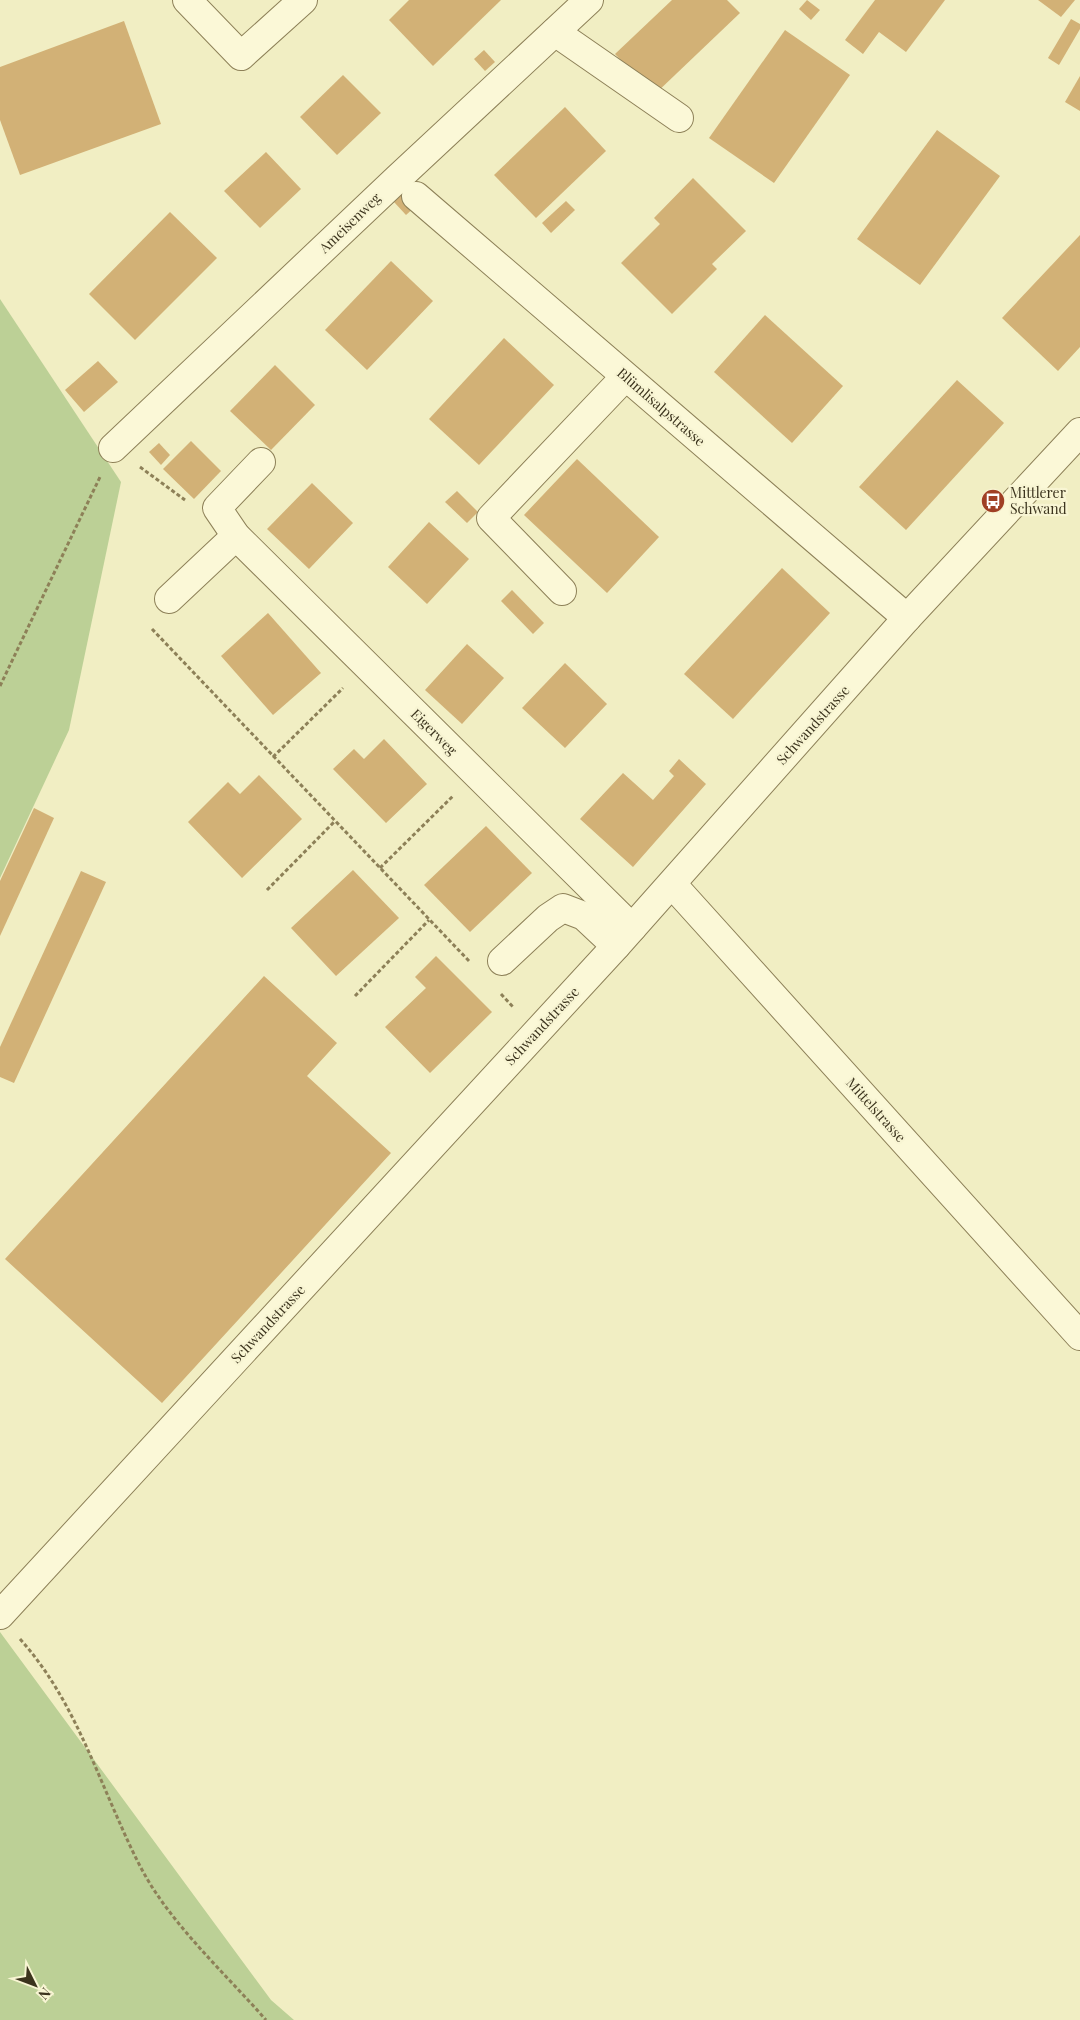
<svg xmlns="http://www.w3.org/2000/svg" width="1080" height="2020" font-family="'Playfair Display',serif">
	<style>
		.green { fill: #bcd096 }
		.building { fill: #d2b176 }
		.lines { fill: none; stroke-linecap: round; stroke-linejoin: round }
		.minor-casing { stroke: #8d8058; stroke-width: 30 }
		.path { stroke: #8d8058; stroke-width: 3; stroke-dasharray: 4 2.5; stroke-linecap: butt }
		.minor { stroke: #fbf8d7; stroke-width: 28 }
		.labels { text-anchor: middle; stroke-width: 4.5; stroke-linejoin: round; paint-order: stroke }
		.street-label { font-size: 14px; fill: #3b331d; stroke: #f8f5d3 }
		.poi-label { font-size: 14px; fill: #3b331d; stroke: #f8f5d3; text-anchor: start }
	</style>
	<rect width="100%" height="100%" fill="#f1eec3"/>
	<g class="green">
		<path d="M0,299l121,183 -52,248 -69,148z"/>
		<path d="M0,1632l271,368 23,20h-294z"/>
	</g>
	<g class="building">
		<path d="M409,0h92l-68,66 -44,-46z"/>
		<path d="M672,0h55l13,13 -86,82 -39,-41z"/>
		<path d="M807,0l13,10 -9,10 -12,-11z"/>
		<path d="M875,0h70l-39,52 -27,-20 -16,22 -18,-14z"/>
		<path d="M1038,0h37l-14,17z"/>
		<path d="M1071,19l9,5v5l-21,36 -11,-7z"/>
		<path d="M124,21l37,103 -141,51 -20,-55v-53z"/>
		<path d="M785,30l65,45 -76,108 -65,-45z"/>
		<path d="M484,50l11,12 -10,9 -11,-12z"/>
		<path d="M343,75l38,38 -44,42 -37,-38z"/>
		<path d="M1080,76v35l-15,-9z"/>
		<path d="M565,107l41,44 -70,67 -42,-43z"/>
		<path d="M937,130l63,46 -80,109 -63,-46z"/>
		<path d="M266,152l35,37 -41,39 -36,-37z"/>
		<path d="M693,178l53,53 -34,33 5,5 -45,45 -51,-51 39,-39 -6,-6z"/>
		<path d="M403,193l13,13 -10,9 -12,-13z"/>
		<path d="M566,201l9,9 -24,23 -9,-10z"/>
		<path d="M170,212l47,46 -82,82 -46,-46z"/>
		<path d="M1080,235v112l-22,24 -56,-53z"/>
		<path d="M391,261l42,40 -66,69 -42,-40z"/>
		<path d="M765,315l78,71 -51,57 -78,-71z"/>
		<path d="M504,338l50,47 -75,80 -50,-46z"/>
		<path d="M98,361l20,21 -34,30 -19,-22z"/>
		<path d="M275,365l40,40 -44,45 -41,-39z"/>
		<path d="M957,380l47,43 -98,107 -47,-43z"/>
		<path d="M191,441l30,30 -27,28 -31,-30z"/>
		<path d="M159,443l11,12 -9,10 -12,-13z"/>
		<path d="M577,459l82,78 -52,56 -83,-78z"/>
		<path d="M312,483l41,40 -44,46 -42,-40z"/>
		<path d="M457,491l21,21 -11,11 -22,-21z"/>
		<path d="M429,522l40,37 -42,45 -39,-37z"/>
		<path d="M782,568l48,45 -97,106 -49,-45z"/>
		<path d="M512,590l32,33 -11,11 -32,-33z"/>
		<path d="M268,613l53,60 -48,42 -52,-59z"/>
		<path d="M467,644l37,34 -42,46 -37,-34z"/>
		<path d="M565,663l42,41 -42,44 -43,-40z"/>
		<path d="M384,739l43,45 -41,39 -53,-54 21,-20 10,10z"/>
		<path d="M679,759l27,25 -73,83 -53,-48 43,-46 30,27 21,-24 -5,-5z"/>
		<path d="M259,775l43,44 -60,59 -54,-56 40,-40 12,12z"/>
		<path d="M34,808l20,10 -54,118v-55z"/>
		<path d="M486,826l46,47 -62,59 -46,-47z"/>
		<path d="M353,870l46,48 -63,58 -45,-48z"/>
		<path d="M81,871l25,11 -92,201 -14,-6v-30z"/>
		<path d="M436,956l56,56 -62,61 -45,-46 41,-39 -11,-11z"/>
		<path d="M264,976l73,67 -30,33 84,77 -229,250 -157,-144z"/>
	</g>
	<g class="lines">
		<g class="minor-casing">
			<g id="minor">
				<path d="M187,0l54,56 62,-56"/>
				<path d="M555,32l124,86"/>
				<path d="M416,196l491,422"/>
				<path d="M113,448l284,-269 192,-179"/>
				<path d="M261,462l-44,46 19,28 396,392"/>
				<path d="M562,591l-71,-73 134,-141"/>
				<path d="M169,599l67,-63"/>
				<path d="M672,884l408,452"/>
				<path d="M502,961l46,-43 15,-10 21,8 32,30"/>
				<path d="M0,1615l616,-669 291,-328 173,-186"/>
			</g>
		</g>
		<g class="path">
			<path d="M140,467l45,33"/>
			<path d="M152,629l317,332"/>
			<path d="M0,686l100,-209"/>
			<path d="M273,757l70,-69"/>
			<path d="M380,868l73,-72"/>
			<path d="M267,890l68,-69"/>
			<path d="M501,994l13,14"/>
			<path d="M355,996l74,-76"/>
			<path d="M20,1639c47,52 70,117 98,180 11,25 23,52 38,74 31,46 74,86 110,127"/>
		</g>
		<use href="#minor" class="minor"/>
	</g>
	<defs>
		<g id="bus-disc" transform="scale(1.25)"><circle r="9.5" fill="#a03f24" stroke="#f8f5d3"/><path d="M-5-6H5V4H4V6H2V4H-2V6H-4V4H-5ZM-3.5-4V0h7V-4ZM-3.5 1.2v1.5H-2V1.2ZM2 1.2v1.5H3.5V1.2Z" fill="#fff"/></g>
	</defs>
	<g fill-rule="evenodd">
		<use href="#bus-disc" x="993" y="501"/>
	</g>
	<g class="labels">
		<g class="street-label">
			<text transform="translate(350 223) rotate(-44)" y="5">Ameisenweg</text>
			<text transform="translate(661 407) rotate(41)" y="5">Blümlisalpstrasse</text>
			<text transform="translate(813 725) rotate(-48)" y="5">Schwandstrasse</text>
			<text transform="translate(434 732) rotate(45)" y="5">Eigerweg</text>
			<text transform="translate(542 1026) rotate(-47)" y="5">Schwandstrasse</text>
			<text transform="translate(876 1110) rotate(48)" y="5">Mittelstrasse</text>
			<text transform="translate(268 1324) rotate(-47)" y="5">Schwandstrasse</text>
		</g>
		<g class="poi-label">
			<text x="1010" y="498">Mittlerer<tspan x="1010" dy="16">Schwand</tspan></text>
		</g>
	</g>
	<g transform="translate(35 1985) rotate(132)" stroke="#f8f5d3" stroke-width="4" paint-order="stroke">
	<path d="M0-4L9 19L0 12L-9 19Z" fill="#3b331d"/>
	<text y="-8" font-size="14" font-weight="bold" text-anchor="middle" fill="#3b331d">N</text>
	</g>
</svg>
